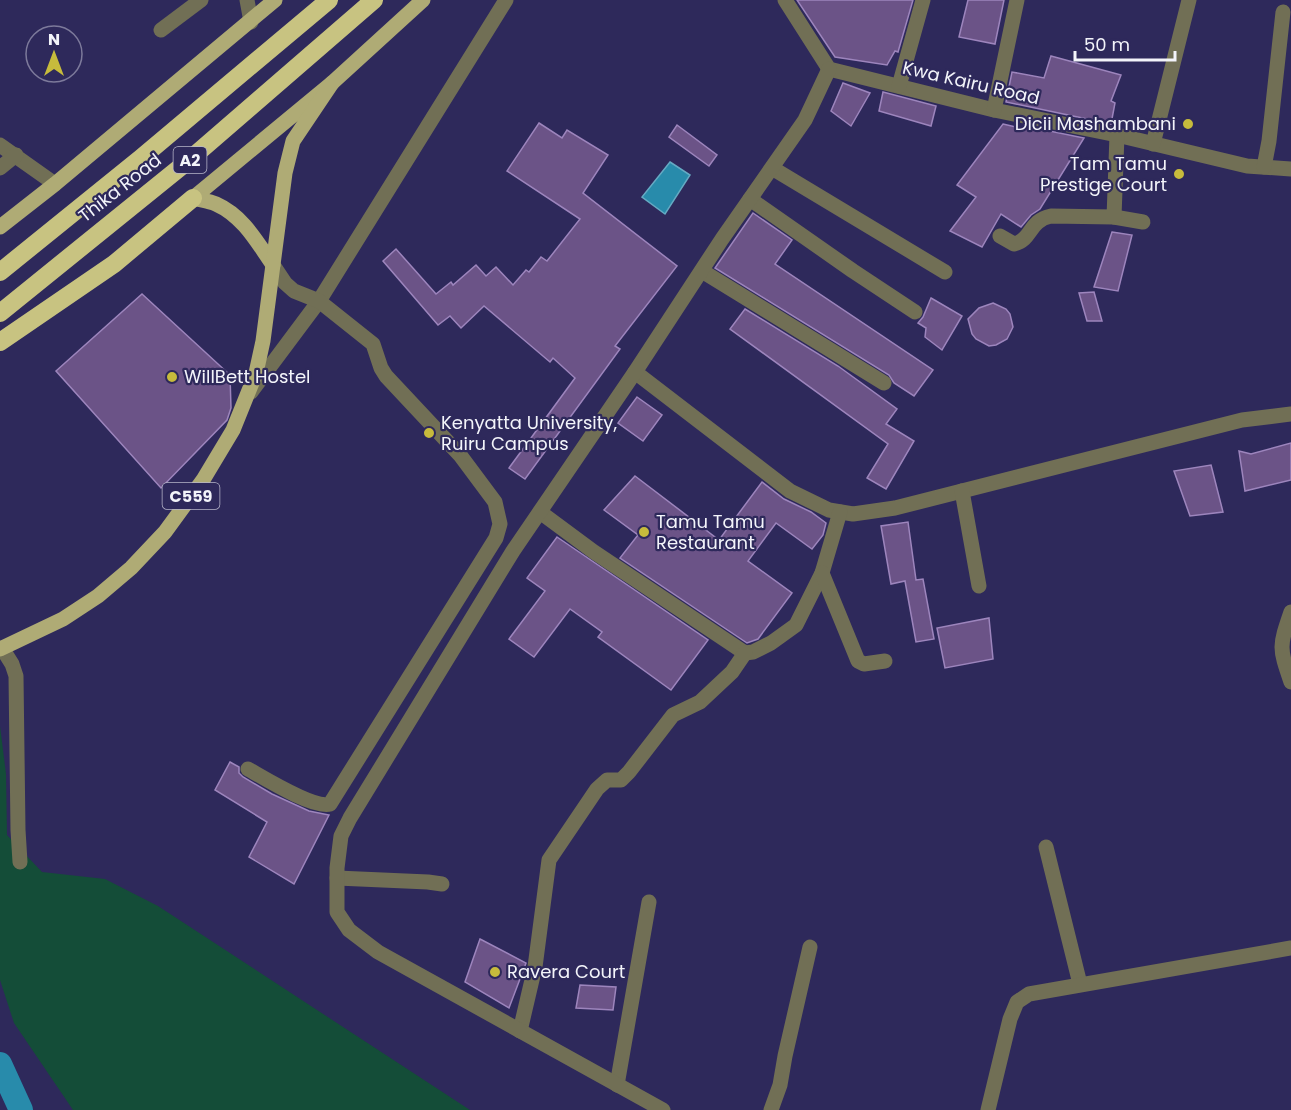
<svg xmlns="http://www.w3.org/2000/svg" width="1291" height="1110" font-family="Poppins,sans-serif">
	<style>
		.green { fill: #144d38 }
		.water { fill: #288bab; stroke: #65aac3; stroke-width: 1.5 }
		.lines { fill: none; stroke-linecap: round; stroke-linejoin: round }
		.river { stroke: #288bab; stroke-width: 24 }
		.building { fill: #6b5387; stroke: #9d85bd; stroke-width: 1.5 }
		.minor { stroke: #716f55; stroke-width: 15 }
		.major { stroke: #afab75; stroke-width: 15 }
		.highway { stroke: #c8c381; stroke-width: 18 }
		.poi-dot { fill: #c7bb3c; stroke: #2e295b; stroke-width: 2 }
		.labels { text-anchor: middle; stroke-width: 4.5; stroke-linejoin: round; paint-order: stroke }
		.shield { fill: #2e295b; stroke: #b8b7ca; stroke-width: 1.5 }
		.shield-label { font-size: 16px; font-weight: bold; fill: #f3f4fa }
		.street-label { font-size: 18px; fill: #f3f4fa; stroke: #2e295b }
		.poi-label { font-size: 18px; fill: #f3f4fa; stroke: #2e295b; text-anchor: start }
	</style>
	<rect width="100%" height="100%" fill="#2e295b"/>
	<path class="green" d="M0,726l6,48 1,61 35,37 63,7 53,27 312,204h-397l-59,-87 -14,-43z"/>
	<path class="water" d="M670,162l20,13 -25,39 -23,-17z"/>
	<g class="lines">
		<path class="river" d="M0,1064l21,46"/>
	</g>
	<g class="building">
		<path d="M797,0h116l-15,52 -3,-1 -8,14 -52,-8z"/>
		<path d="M968,0h36l-9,44 -36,-7z"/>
		<path d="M1051,56l70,19 -10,26 4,2 -4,21 -105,-22 6,-30 32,6z"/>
		<path d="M843,83l27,10 -19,33 -20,-15z"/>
		<path d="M883,92l53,14 -5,20 -52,-15z"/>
		<path d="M539,123l23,15 5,-8 41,25 -25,38 94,73 -62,80 5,3 -95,130 -16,-11 66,-90 -22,-20 -3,4 -66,-56 -23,22 -11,-12 -12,9 -55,-64 13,-12 40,45 15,-12 2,3 23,-20 10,11 10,-9 17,18 13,-15 3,2 12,-15 6,4 33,-42 -73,-48z"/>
		<path d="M1003,124l21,5 1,-3 59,12 -44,71 -9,6 -10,12 -20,-13 -19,33 -32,-16 26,-34 -19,-12z"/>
		<path d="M677,125l40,30 -8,11 -40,-29z"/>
		<path d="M753,213l39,27 -17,24 158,106 -19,26 -20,-13 -5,-8 -174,-107z"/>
		<path d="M1112,232l20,3 -14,56 -24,-4z"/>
		<path d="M1094,292l8,29h-15l-8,-28z"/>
		<path d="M142,294l88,81 1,33 -4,12 -66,68 -105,-117z"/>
		<path d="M931,298l31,18 -20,34 -17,-13 1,-9 -8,-5 5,-6z"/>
		<path d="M993,303l13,6 4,5 3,13 -6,12 -11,6 -7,1 -13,-7 -4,-5 -4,-15 11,-11z"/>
		<path d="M745,309l93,57 59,43 -11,15 28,17 -28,48 -19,-11 21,-34 -158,-115z"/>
		<path d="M637,397l25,18 -19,26 -25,-18z"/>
		<path d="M1291,443v37l-46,11 -6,-40 12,3z"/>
		<path d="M1211,465l12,47 -33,4 -16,-45z"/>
		<path d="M635,476l84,64 43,-58 22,17 27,13 15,11 -3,12 -11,14 -36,-26 -28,38 44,32 -34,46 -11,4 -127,-85 18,-23 -34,-25z"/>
		<path d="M908,522l8,58 7,-1 11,60 -18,3 -11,-61 -14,3 -10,-58z"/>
		<path d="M557,537l151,103 -37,50 -73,-53 4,-5 -32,-23 -36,48 -25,-18 36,-48 -18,-13z"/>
		<path d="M989,618l4,41 -48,9 -8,-40z"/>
		<path d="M230,762l9,5v6l4,4 29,17 37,17 20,4 -35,69 -45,-27 18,-35 -52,-32z"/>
		<path d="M480,939l46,24 -17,45 -44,-26z"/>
		<path d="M580,985l36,2 -3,23 -37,-2z"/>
	</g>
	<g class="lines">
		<g class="minor">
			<path d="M247,0l4,22"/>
			<path d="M785,0l44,69 165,41 123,25 130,31 44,3"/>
			<path d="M161,30l40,-30"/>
			<path d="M899,86l24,-86"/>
			<path d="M994,110l23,-110"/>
			<path d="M1153,144l36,-144"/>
			<path d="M0,145l55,39"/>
			<path d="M1264,167l5,-26 14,-129"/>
			<path d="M0,168l16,-13"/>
			<path d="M772,168l173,104"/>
			<path d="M750,199l103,72 62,41"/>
			<path d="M1114,217l29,5"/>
			<path d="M1000,236l14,8c19,-5 14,-23 37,-28l63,1 3,-82"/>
			<path d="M702,271l182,112"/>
			<path d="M635,372l155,119 39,19 24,4 42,-6 347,-88 49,-6"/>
			<path d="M251,392l68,-91 187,-301"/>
			<path d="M962,491l17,95"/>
			<path d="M540,512l54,40 151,101 8,-1 18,-9 25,-18 26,-52 18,-61"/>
			<path d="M822,573l36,88 6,3 21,-3"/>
			<path d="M1291,612c-12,35 -12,35 0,70"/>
			<path d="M2,648l10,16 4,12 2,154 2,32"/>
			<path d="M248,769c16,9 66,40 82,35l166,-266 4,-14 -5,-22 -35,-47 -74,-79 -5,-8 -8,-24 -54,-43 -25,-10 -9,-8 -12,-18"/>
			<path d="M1046,847l34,137"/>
			<path d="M337,878l91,4 14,2"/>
			<path d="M520,1031l15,-64 14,-107 48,-71 10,-9h14l8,-8 44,-57 27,-13 32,-30 13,-19"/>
			<path d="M617,1085l32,-183"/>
			<path d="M663,1110l-285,-158 -29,-22 -12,-18v-44l4,-32 9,-18 163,-267 122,-179 87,-133 83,-119 24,-51"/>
			<path d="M771,1110l9,-25 5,-29 25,-109"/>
			<path d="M988,1110l22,-91 7,-17 12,-8 262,-46"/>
		</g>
		<g class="major">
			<path d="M193,198l139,-115 91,-83"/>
			<path d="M193,198c7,2 16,3 23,6 27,12 41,38 57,61"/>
			<path d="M0,227l55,-43 220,-184"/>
			<path d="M0,649l63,-30 35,-23 33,-28 34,-36 38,-52 30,-50 23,-57 7,-32 22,-168 8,-32 39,-58"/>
		</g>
		<g class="highway">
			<path d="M0,272l141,-114 188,-158"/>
			<path d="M0,313l188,-152 186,-161"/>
			<path d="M0,342l114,-78 79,-66"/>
		</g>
	</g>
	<g class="poi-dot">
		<circle cx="1188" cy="124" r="6"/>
		<circle cx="1179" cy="174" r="6"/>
		<circle cx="172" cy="377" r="6"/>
		<circle cx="429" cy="433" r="6"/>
		<circle cx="644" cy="532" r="6"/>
		<circle cx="495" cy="972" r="6"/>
	</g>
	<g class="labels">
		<g class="shield">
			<rect x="173.5" y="147" width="33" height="26" rx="4.5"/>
			<rect x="162.5" y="483" width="57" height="26" rx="4.5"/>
		</g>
		<g class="shield-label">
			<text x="190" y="166">A2</text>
			<text x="191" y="502">C559</text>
		</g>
		<g class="street-label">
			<text transform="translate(971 83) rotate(13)" y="6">Kwa Kairu Road</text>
			<text transform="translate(120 188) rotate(-38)" y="6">Thika Road</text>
		</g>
		<g class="poi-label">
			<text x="1176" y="130" text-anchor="end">Dicii Mashambani</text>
			<text x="1167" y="170" text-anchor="end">Tam Tamu<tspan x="1167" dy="21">Prestige Court</tspan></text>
			<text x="184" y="383">WillBett Hostel</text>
			<text x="441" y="429">Kenyatta University,<tspan x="441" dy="21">Ruiru Campus</tspan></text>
			<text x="656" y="528">Tamu Tamu<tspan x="656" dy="21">Restaurant</tspan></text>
			<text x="507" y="978">Ravera Court</text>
		</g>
	</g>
	<g transform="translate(54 54)"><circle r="28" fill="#2e295b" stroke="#7d7a9b" stroke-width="1.5"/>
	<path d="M0-4.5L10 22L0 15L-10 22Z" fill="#c7bb3c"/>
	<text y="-9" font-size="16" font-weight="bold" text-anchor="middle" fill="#f3f4fa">N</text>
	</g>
	<path d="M1075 51v9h100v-9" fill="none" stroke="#f3f4fa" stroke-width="3"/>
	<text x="1084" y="51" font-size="18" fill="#f3f4fa" stroke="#2e295b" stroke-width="4.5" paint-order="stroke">50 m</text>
</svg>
